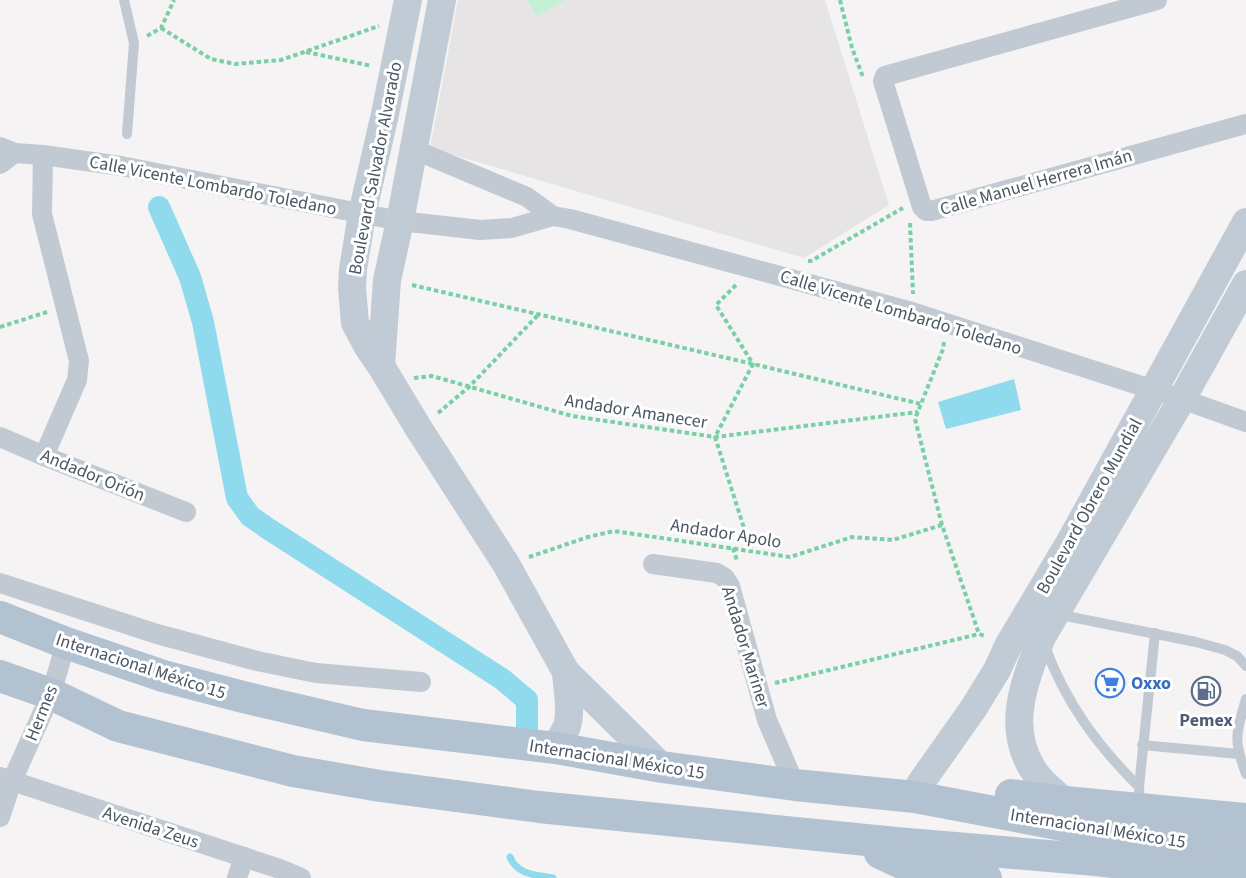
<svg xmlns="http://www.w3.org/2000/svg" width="1246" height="878" font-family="'Source Sans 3',sans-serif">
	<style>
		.education { fill: #e6e4e5 }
		.green { fill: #c3f1d5 }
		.water { fill: #90daee }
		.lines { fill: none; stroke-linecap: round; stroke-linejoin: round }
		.stream { stroke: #90daee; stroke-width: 7 }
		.canal { stroke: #90daee; stroke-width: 22 }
		.path { stroke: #7ad0a6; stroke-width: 4; stroke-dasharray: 4.5 3; stroke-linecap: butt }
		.lane { stroke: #c1cad2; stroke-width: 10 }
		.street { stroke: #c1cad2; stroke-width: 20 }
		.secondary { stroke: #c1cbd6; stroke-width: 28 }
		.primary { stroke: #b3c2d1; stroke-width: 32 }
		.labels { text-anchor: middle; stroke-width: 6; stroke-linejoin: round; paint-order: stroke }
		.street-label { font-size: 18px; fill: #4a5661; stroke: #fff }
		.shop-label { font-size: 18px; font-weight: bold; fill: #366cbe; stroke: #fff; text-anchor: start }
		.service-label { font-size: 18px; font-weight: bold; fill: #4e5e75; stroke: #fff }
	</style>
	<rect width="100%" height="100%" fill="#f5f3f3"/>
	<path class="education" d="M458,0h367l64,205 -85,53 -374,-110z"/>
	<path class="green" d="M527,0h38l-28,16z"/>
	<path class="water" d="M1014,379l7,31 -75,19 -8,-27z"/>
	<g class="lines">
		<path class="stream" d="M510,857c7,18 26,18 43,21"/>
		<path class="canal" d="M159,207l31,70 13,45 34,176 13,18 17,12 235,151 25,21v40"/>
		<g class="path">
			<path d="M840,0l12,48 11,29"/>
			<path d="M161,28l50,31 24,5 46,-4 98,-34"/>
			<path d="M147,36l14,-8 13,-28"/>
			<path d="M306,52l66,14"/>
			<path d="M910,223l3,71"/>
			<path d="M808,261h3l92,-53"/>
			<path d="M412,285l341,79 168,40"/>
			<path d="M736,285l-20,20 37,59 -38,73 36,113"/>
			<path d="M0,327l47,-15"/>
			<path d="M944,342l-1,7 -28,70 27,106 37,109 6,2"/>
			<path d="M414,378l18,-2 140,40 143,21 203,-25"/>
			<path d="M438,413l31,-26 69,-72"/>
			<path d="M733,548l4,13"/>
			<path d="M529,557l59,-20 26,-6 176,26 62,-20 41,3 49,-15"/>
			<path d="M775,683l204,-49"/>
		</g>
		<g class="lane">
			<path d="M124,0l10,43 -7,91"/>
			<path d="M1056,614l140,28 29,8 12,6 9,10"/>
			<path d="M1045,646c20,56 52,99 94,141l1,20"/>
			<path d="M1246,699c-10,34 -13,41 0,75"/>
			<path d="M1142,745l97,9"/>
			<path d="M1139,787l16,-154"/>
		</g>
		<g class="street">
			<path d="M1157,0l-272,76 -2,5 39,126 4,4h5l315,-87"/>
			<path d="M0,147l15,6 -15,11"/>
			<path d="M413,149l114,48 26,19 17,3 342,93 270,87 64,23"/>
			<path d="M15,153l28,2 78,11 279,55 80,9 32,-2 41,-12"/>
			<path d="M43,155l-1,59 37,147 -2,19 -33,76"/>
			<path d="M0,437l44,19 142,56"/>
			<path d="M653,564l64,9 8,5 5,8 37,134 28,65"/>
			<path d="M0,583l157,51 100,27 59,12 105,9"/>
			<path d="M0,777l280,92 21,9"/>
			<path d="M0,817l12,-36 39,-87 15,-51"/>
			<path d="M237,878l7,-21"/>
		</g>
		<g class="secondary">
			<path d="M408,0l-23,114 -23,100 -9,55 -1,19 3,35 13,24 13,19 38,63 87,135 60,108 96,95"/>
			<path d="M381,366l6,-86 13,-59 42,-221"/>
			<path d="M556,748c2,-8 8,-14 11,-22 5,-16 0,-37 -1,-54"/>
			<path d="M920,784l53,-75 24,-39 11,-24 63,-106 175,-318"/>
			<path d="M1065,802c-11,-10 -25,-20 -33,-34 -26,-43 -7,-88 10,-131l140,-238 64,-115"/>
		</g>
		<g class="primary">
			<path d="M0,617l66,26 97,33 80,21 120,28 193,23 106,19 133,18 120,12 179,34 152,18"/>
			<path d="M0,676l51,18 67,32 175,45 87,15 159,21 357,36 200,17 150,18"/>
			<path d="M1011,795l54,7 181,17"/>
			<path d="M880,853l26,12 80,13"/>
		</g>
	</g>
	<defs>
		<g id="supermarket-ring" transform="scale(1.5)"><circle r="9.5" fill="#fff" stroke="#3f7fe0" stroke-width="1.5"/><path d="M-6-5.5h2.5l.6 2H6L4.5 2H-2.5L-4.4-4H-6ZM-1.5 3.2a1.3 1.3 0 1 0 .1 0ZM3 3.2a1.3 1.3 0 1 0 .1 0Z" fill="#3f7fe0"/></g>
		<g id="fuel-ring" transform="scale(1.5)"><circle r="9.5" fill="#fff" stroke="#5c6f8a" stroke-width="1.5"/><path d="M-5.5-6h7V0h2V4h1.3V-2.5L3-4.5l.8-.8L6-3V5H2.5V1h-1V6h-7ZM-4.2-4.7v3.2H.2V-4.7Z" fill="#5c6f8a"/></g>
	</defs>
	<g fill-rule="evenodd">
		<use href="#supermarket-ring" x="1110" y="683"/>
		<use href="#fuel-ring" x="1206" y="691"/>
	</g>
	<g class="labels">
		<g class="street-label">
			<text transform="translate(375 168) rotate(-79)" y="6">Boulevard Salvador Alvarado</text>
			<text transform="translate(1036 182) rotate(-16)" y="6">Calle Manuel Herrera Imán</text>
			<text transform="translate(213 185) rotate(11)" y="6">Calle Vicente Lombardo Toledano</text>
			<text transform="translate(901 312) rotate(17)" y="6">Calle Vicente Lombardo Toledano</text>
			<text transform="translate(636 411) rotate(9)" y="6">Andador Amanecer</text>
			<text transform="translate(93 475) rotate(22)" y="6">Andador Orión</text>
			<text transform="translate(1089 506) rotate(-61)" y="6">Boulevard Obrero Mundial</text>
			<text transform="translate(726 533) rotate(9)" y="6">Andador Apolo</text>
			<text transform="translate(746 647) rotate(73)" y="6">Andador Mariner</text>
			<text transform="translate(141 666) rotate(18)" y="6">Internacional México 15</text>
			<text transform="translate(41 713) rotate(-68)" y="6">Hermes</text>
			<text transform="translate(617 759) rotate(9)" y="6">Internacional México 15</text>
			<text transform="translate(151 827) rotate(18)" y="6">Avenida Zeus</text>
			<text transform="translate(1098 828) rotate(9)" y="6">Internacional México 15</text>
		</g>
		<g class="shop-label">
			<text x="1131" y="689">Oxxo</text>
		</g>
		<g class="service-label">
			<text x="1206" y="726">Pemex</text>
		</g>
	</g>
</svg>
